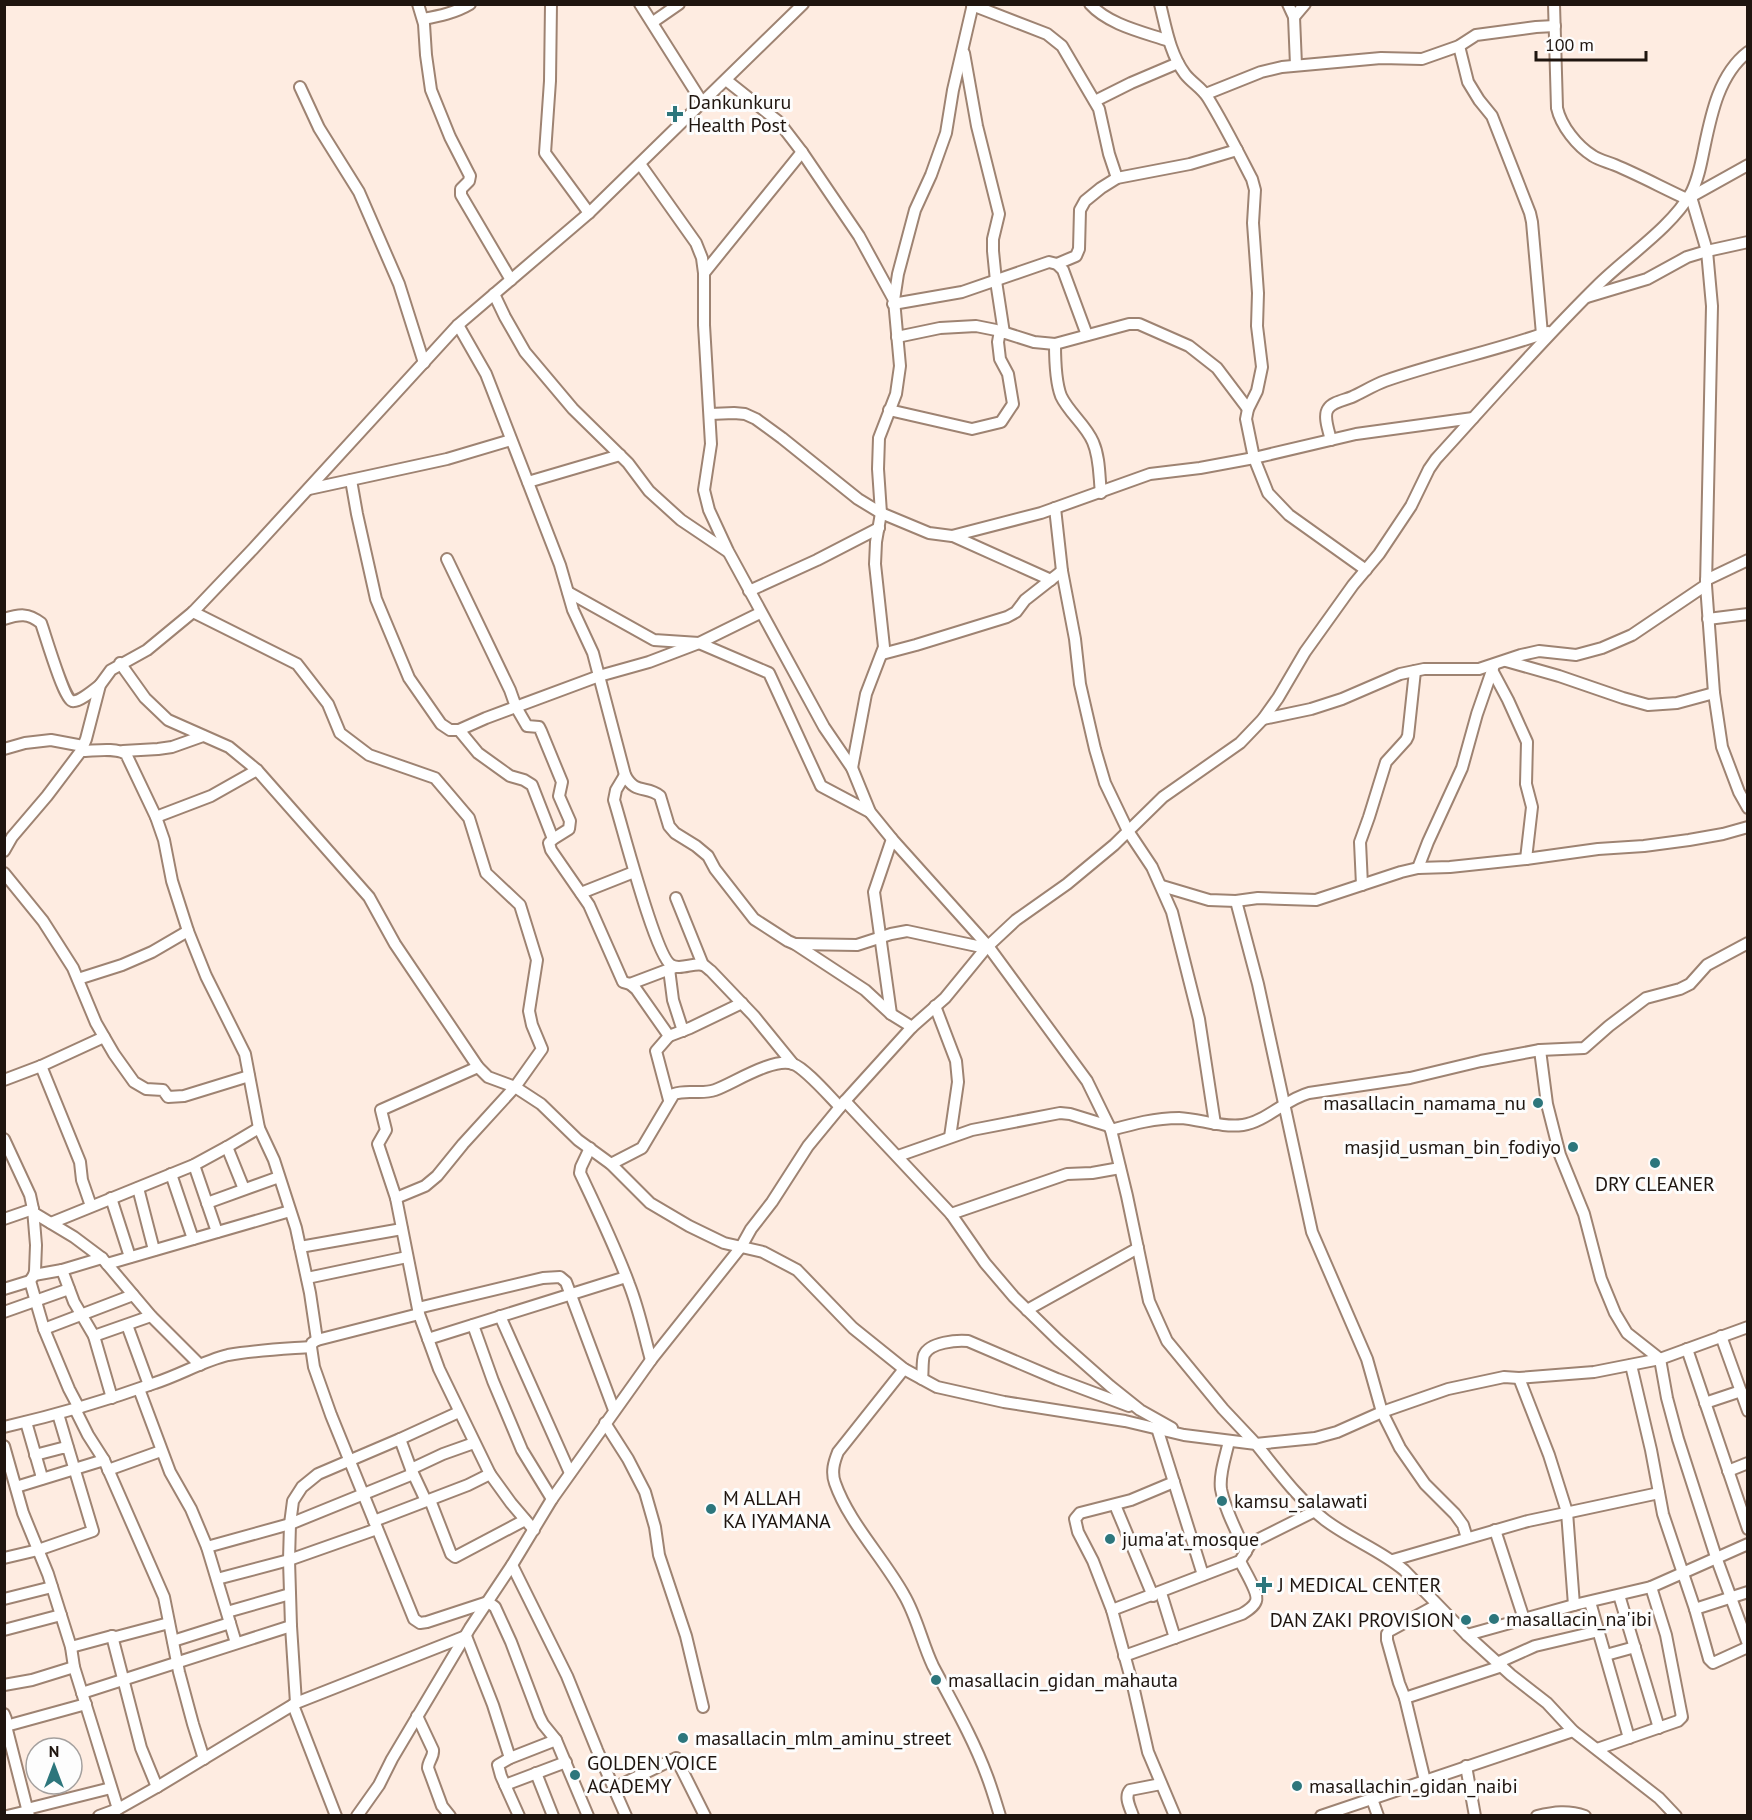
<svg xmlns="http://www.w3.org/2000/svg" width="1752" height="1820" font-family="'PT Sans',sans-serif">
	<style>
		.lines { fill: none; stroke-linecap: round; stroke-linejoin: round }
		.minor-casing { stroke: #9e8372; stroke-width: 14 }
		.minor { stroke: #fff; stroke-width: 10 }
		.poi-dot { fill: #2d767c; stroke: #fdfdfd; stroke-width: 2 }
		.labels { text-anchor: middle; stroke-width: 6; stroke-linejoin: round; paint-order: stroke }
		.poi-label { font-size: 20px; fill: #1f150f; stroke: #fdfdfd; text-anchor: start }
	</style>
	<rect width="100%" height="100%" fill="#feece1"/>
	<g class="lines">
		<g class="minor-casing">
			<g id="minor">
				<path d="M418,4l6,20 2,31 5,35 19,47 20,39 -1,5 -8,8v6l50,85"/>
				<path d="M551,4l-1,77 -5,72 44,60"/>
				<path d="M640,4l62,98"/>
				<path d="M1090,4c19,21 53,28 79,37"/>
				<path d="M1160,4c6,24 10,50 25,70 7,9 17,14 23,24 16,26 30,54 44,81l3,11 -2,33 5,70 -1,33 5,41 -5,24 -9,18 -2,10 8,39 14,35 21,22 77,55"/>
				<path d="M1288,4l6,13 2,48"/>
				<path d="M1554,4l3,104c4,18 20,38 36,48 6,4 15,6 22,9 24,10 48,23 72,34l61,-34"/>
				<path d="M972,5l75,29 15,12 37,63 10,45 8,24"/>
				<path d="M1294,17l11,-13"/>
				<path d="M423,19c16,-3 32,-6 47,-15"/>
				<path d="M653,22l26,-18"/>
				<path d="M1459,46l9,36 11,18 13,16 38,97 2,9 10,112"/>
				<path d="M964,53l13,73 22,88 -6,25v12l3,30 8,52"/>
				<path d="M726,80l53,42 23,30 57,84 35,64"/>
				<path d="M300,87l19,41 40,64 40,92 25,79"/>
				<path d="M1206,94l55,-22 21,-5 99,-9 41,1 37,-13 17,-11 60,-8 19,-1"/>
				<path d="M1095,101l36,-18 47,-20"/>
				<path d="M640,164l56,79 6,15 2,15v52l7,119 -7,46 5,20 19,41 96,176 28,41 18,44 22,27 96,107 99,135 24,49 16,66 22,105 18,40 56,68 33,35 59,-6 22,-6 45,-20 66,-23 56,-12 15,1 75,-6 66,-13 88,-32"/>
				<path d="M1691,197l16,54 5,55 -6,279 8,108 8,54 17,45 9,16"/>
				<path d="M1057,264l19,-8 3,-7 1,-39 5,-9 16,-13 16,-10 73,-14 47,-14"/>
				<path d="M704,273l98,-121"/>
				<path d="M494,294l11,23 20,35 48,57 55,54 21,28 32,29 46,31"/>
				<path d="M1587,297l60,-18 40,-22 20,-6 41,-9"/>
				<path d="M893,304l69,-12 87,-30 8,2 6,6 24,65"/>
				<path d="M458,325l28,49 74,191 13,45 20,43 32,122c10,20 22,10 35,21l9,30 6,7 21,13 12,10 7,13 39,50 34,22 7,3 70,46 26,24 21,13"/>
				<path d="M897,337l43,-9 36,-2 20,4 38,12 21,2 74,-20h10l50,22 28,22 31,41"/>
				<path d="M1055,344c0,14 1,39 6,52 8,17 25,29 32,46 7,16 6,34 8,51"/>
				<path d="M889,410l83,19 29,-7 12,-18 -5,-30 -8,-15 -2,-17 2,-11"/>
				<path d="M710,414l24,-1 11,1 11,5 26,19 76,61 23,14 48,20 23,3 89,-23 109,-39 50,-6 54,-10 102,-24 117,-16"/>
				<path d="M1331,440c-2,-8 -8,-24 -3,-31 4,-7 17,-9 24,-12 11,-5 22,-12 33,-16 54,-19 110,-30 163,-49"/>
				<path d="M351,480l6,34 19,85 33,79 32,46 9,6h9l27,-12 113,-42 50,-14 50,-19 61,-30"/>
				<path d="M528,482l92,-27"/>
				<path d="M309,489l138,-30 64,-19"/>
				<path d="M1055,508l7,63 13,68 5,45 15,65 10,34 23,48 24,36 20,45 27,107 16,105"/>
				<path d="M953,536l98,44"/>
				<path d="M447,559l63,131 6,17 11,19 12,1 2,4 21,51 -3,14 11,25 -1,8 -16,10 -4,4 2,7 38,55 34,77 7,2 6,5 33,47 -13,15 13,49"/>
				<path d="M1706,580l42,-20"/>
				<path d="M749,591l68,-31 62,-32"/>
				<path d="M568,592l86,48 45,3 70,30 52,113 49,26"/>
				<path d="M193,612l104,52 31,40 12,29 29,22 66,23 34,40 17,55 34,32 17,55 -8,51 3,14 10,24 -27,38 -52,57 -26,32 -12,10 -29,12"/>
				<path d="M4,619c16,-5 24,-6 37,4 4,11 23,76 31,78 6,2 23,-12 28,-16"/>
				<path d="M1708,619l40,-5"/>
				<path d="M882,654l34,-9 91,-28 9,-5 9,-12 37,-29"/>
				<path d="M1506,661l53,15 64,22 25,7 29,-2 37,-10"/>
				<path d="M120,663l25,35 23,22 61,27 28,23 112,127 26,47 83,123 10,10 27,10 26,17 37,36 33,24 39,39 39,23 35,17 39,9 34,18 56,58 51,41 33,18 67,15 121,19 59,14 72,9c22,27 42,55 69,76 25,19 55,30 79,50l63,65 44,40 36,28 26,28 86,67 17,18"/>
				<path d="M1492,670l16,30 19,42 -1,42 6,23 -6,52"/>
				<path d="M1263,719l48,-10 31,-10 58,-25 24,-5h55l42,-14 18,-4 37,4 26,-7 30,-13 74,-50"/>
				<path d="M459,730l19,23 32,23 14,4 8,5 21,54"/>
				<path d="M4,749l21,-6 26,-3 32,6"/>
				<path d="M81,751c13,0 34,-4 45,3l30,63 8,23 8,41 16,50 18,45 39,78 14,74 15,32 22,68 14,65 7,47"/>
				<path d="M123,751l35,-2 14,-2 31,-11"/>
				<path d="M852,768l14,-74 18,-47 -9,-83 1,-22 5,-29 -3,-44 1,-31 17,-44 4,-28 -6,-66 4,-26 17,-64 16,-35 15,-42 7,-43 20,-86"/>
				<path d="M625,775l-9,15 -2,10c8,25 41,155 57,165 9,6 23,-3 32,0 3,1 5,4 8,6l43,45 39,48"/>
				<path d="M156,817l55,-21 46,-26"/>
				<path d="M4,851l8,-14 35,-41 34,-45 5,-12 14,-54 11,-15 36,-20 46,-38 60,-63 205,-224 131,-112 214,-209"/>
				<path d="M1418,868l10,-26 34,-74 15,-54 17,-49"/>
				<path d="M4,873l39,48 30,47 23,55 18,31 20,28 12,7 17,1 5,7 16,-1 65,-20"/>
				<path d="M1362,885l-2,-43 9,-25 17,-55 20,-22 2,-4 7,-65"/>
				<path d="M1162,886l47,14 27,1 22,-3 58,2 85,-28 17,-4 32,-1 76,-8 72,-10 46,-3 45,-6 34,-6 25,-7"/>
				<path d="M581,893l53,-21"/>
				<path d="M676,898l27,67"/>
				<path d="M1236,901l22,83 54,248 55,127 15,53 18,36 25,36 30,30 8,11 4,13"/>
				<path d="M795,944l62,1 34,-11 16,-3 79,17"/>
				<path d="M669,969l4,31 10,31"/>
				<path d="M78,979l44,-14 30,-13 36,-21"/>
				<path d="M630,984l45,-17"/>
				<path d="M935,1006l21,55 2,21 -8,55"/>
				<path d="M891,1014l-17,-122 18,-53"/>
				<path d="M669,1036l21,-8 52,-25"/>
				<path d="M1540,1050l7,54 13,51 24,59 17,65 14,34 12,20 33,26 7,39 11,41 38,118 32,87"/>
				<path d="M41,1066l39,96 2,18 9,26"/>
				<path d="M478,1067l-97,43 5,20 -8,14 18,54 23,116 20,55 51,105 21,29 23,27"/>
				<path d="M4,1080l37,-14 63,-29"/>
				<path d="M845,1101l106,113 34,49 29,34 44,43 52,46 30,24 32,18"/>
				<path d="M1111,1130c22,-6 44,-12 68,-12 21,1 42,10 64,7 22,-3 43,-26 66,-32l101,-15 71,-17 59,-11 44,-2 25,-22 37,-28 34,-9 10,-5 17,-19 41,-22"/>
				<path d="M4,1139l26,56 3,14 3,36 -1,26 -1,4 -4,6 14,48 25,60 10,19"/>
				<path d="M227,1147l17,42"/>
				<path d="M590,1148l-9,19 -1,6c17,36 35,73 49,111 10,25 15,51 22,76"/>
				<path d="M898,1156l74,-26 88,-17 10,1 39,12"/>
				<path d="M611,1164l31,-16 32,-54c13,-5 27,1 41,-4 19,-7 58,-33 78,-26 12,4 37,33 47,43"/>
				<path d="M194,1165l23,67"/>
				<path d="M171,1174l22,65"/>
				<path d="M138,1188l16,62"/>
				<path d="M111,1198l19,59"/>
				<path d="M207,1203l72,-26"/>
				<path d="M34,1213l40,24 28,21 49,58 49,49"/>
				<path d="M951,1214l116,-40 25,-1 28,-5"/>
				<path d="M4,1219l29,-10"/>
				<path d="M51,1223l143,-58 33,-18 32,-19"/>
				<path d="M300,1247l102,-18"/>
				<path d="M107,1264l183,-53"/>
				<path d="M62,1270l12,32 20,34 18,62"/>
				<path d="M34,1275l28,-5 40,-12"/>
				<path d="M307,1278l100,-21"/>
				<path d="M4,1289l26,-8"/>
				<path d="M418,1308l125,-30 17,-1 6,5 48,128"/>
				<path d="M1027,1310l111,-62"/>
				<path d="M4,1312l65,-23"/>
				<path d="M419,1314l-102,26 -5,3 -1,4 3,20 17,48 83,204 6,4 7,-1 61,-20 7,5 16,35 28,74 4,8 13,16 32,76"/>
				<path d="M500,1316l70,157"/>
				<path d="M127,1325l22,60"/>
				<path d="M473,1325l20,56 29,69 30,49"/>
				<path d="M44,1329l89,-34"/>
				<path d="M94,1336l57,-20"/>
				<path d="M1721,1336l27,75"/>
				<path d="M428,1339l198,-62"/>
				<path d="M1687,1349l61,180"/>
				<path d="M1631,1365l20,85 12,64 32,95 14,50 4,4 35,-16"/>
				<path d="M904,1369l-66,83c-4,10 -7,20 -3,31 14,40 48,74 69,112 13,22 18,48 29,71 19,36 40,72 54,110 5,13 9,27 13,40"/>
				<path d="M1519,1378l30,77 18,57 7,93"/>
				<path d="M922,1379c1,-7 0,-18 2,-24 6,-13 33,-15 44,-14l89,38 72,27"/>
				<path d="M139,1389l31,83 21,37 16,38 29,96"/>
				<path d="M1705,1403l36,-12"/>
				<path d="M75,1409l13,26 16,25 60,137 15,75 14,52 11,35"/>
				<path d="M26,1422l15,52v5"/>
				<path d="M605,1423l23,36 17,33 10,35 4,28 27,81 17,71"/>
				<path d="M4,1427c52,-12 101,-26 151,-44 25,-8 48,-22 73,-28 28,-5 55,-6 83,-8"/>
				<path d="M1157,1428l46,147"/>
				<path d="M400,1439l11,30 15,32"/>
				<path d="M1229,1441c-3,14 -10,33 -8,48 4,21 16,43 25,63"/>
				<path d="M4,1446l19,67 25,61 23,73 3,20 19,61 25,81"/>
				<path d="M35,1455l27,-7h6"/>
				<path d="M411,1469l32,-15 31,-11"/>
				<path d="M108,1470l53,-19"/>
				<path d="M1728,1471l20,-8"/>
				<path d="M1174,1482l-43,18 -51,13 -5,6 3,13 15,29 19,49 22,80 14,62 27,64"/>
				<path d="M16,1487l88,-27"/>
				<path d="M430,1500l21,54 4,3 70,-37"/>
				<path d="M1115,1505l38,91"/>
				<path d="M374,1521l94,-36 22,-11"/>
				<path d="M1495,1530l29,89"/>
				<path d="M207,1547l83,-23 123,-50"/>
				<path d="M4,1558l34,-8 55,-19 -35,-117"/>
				<path d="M1393,1560l135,-39 131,-28"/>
				<path d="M512,1565l55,111 30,74 29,66"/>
				<path d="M217,1579l72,-19 88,-31"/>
				<path d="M1161,1593l14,45"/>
				<path d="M1619,1595l40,133"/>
				<path d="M4,1599l48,-12"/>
				<path d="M1590,1602l39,136"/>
				<path d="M1695,1609l53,-17"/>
				<path d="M1112,1610l128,-49 11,-18 64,-32"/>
				<path d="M227,1612l63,-18"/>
				<path d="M4,1630l57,-15"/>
				<path d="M1467,1635l107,-30 77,-18 97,-43"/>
				<path d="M112,1636l29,112 16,39"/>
				<path d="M173,1641l57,-18"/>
				<path d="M71,1647l41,-11 4,1 53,-14"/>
				<path d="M1606,1655l29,-8"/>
				<path d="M1124,1656l118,-42c5,-3 12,-7 14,-13 3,-8 -12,-31 -16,-40"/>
				<path d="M1497,1663l38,-17 64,-15"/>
				<path d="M4,1685l28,-5 42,-13"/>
				<path d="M82,1693l209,-67"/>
				<path d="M1405,1698l97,-32"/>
				<path d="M296,1703l-5,-77 -2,-66 1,-36 3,-23 9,-14 16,-13 82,-35 59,-27"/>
				<path d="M293,1705l43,111"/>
				<path d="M4,1714l2,5v7l23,90"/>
				<path d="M417,1716l16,34c1,7 -5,11 -5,18l14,38 8,10"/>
				<path d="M6,1726l80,-22"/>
				<path d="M1597,1749l81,-28 4,-4 -16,-82 -15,-48"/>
				<path d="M1466,1766l9,50"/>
				<path d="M536,1773l17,43"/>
				<path d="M1425,1781l-20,-83 -6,-15 -12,-43v-6l2,-3 48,-26"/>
				<path d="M505,1785l61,-23"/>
				<path d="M614,1788l62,-30 29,58"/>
				<path d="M1372,1799l6,17"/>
				<path d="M27,1809l84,-21"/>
				<path d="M7,1816l21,-5"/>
				<path d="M99,1816l19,-7 39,-22 139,-84 170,-67 27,69 17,53"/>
				<path d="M357,1816l22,-31 13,-26 78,-131 42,-63 40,-66 99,-139 90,-113 10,-18 21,-27 36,-56 37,-45 67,-74 33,-29 41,-50 30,-28 51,-36 47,-39 49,-48 77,-54 23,-24 15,-21 27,-46 48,-67 26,-31 32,-48 18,-37 7,-10c53,-58 105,-118 161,-173 30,-30 73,-57 94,-93 7,-13 10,-29 13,-44 7,-34 15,-75 44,-97"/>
				<path d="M519,1816l-18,-40 -3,-11 12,-7 46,-18"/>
				<path d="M1133,1816c-3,-9 -9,-19 -3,-26l31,-6"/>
				<path d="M1321,1816l252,-85"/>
				<path d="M1537,1816c17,-4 31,-6 48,0"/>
			</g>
		</g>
		<use href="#minor" class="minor"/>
	</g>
	<g class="poi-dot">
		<path d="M672 105h6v6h6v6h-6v6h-6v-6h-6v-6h6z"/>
		<circle cx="1538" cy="1103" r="6"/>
		<circle cx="1573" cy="1147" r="6"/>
		<circle cx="1655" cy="1163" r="6"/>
		<circle cx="1222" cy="1501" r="6"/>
		<circle cx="711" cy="1509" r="6"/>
		<circle cx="1110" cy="1539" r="6"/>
		<path d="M1261 1576h6v6h6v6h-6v6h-6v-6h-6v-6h6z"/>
		<circle cx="1494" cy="1619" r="6"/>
		<circle cx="1466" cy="1620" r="6"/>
		<circle cx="936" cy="1680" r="6"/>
		<circle cx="683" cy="1738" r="6"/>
		<circle cx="575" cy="1775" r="6"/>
		<circle cx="1297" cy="1786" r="6"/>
	</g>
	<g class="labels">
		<g class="poi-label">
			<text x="688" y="109">Dankunkuru<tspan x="688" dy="23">Health Post</tspan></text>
			<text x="1526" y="1110" text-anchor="end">masallacin_namama_nu</text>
			<text x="1561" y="1154" text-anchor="end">masjid_usman_bin_fodiyo</text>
			<text x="1655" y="1191" text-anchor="middle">DRY CLEANER</text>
			<text x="723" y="1505">M ALLAH<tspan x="723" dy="23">KA IYAMANA</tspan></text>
			<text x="1234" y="1508">kamsu_salawati</text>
			<text x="1122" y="1546">juma'at_mosque</text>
			<text x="1278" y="1592">J MEDICAL CENTER</text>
			<text x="1506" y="1626">masallacin_na'ibi</text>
			<text x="1454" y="1627" text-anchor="end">DAN ZAKI PROVISION</text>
			<text x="948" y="1687">masallacin_gidan_mahauta</text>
			<text x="695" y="1745">masallacin_mlm_aminu_street</text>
			<text x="587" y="1770">GOLDEN VOICE<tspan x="587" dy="23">ACADEMY</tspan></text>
			<text x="1309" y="1793">masallachin_gidan_naibi</text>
		</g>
	</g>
	<rect width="1752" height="1820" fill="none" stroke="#1f150f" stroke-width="12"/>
	<g transform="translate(54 1766)"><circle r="28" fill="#fdfdfd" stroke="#a4a09e" stroke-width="1.5"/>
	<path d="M0-4.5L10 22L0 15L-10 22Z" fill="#2d767c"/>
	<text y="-9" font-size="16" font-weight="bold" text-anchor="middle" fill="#1f150f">N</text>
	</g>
	<path d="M1536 51v9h110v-9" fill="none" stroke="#1f150f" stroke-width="3"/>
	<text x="1545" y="51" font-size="18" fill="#1f150f" stroke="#fdfdfd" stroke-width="4.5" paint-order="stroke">100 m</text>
</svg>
